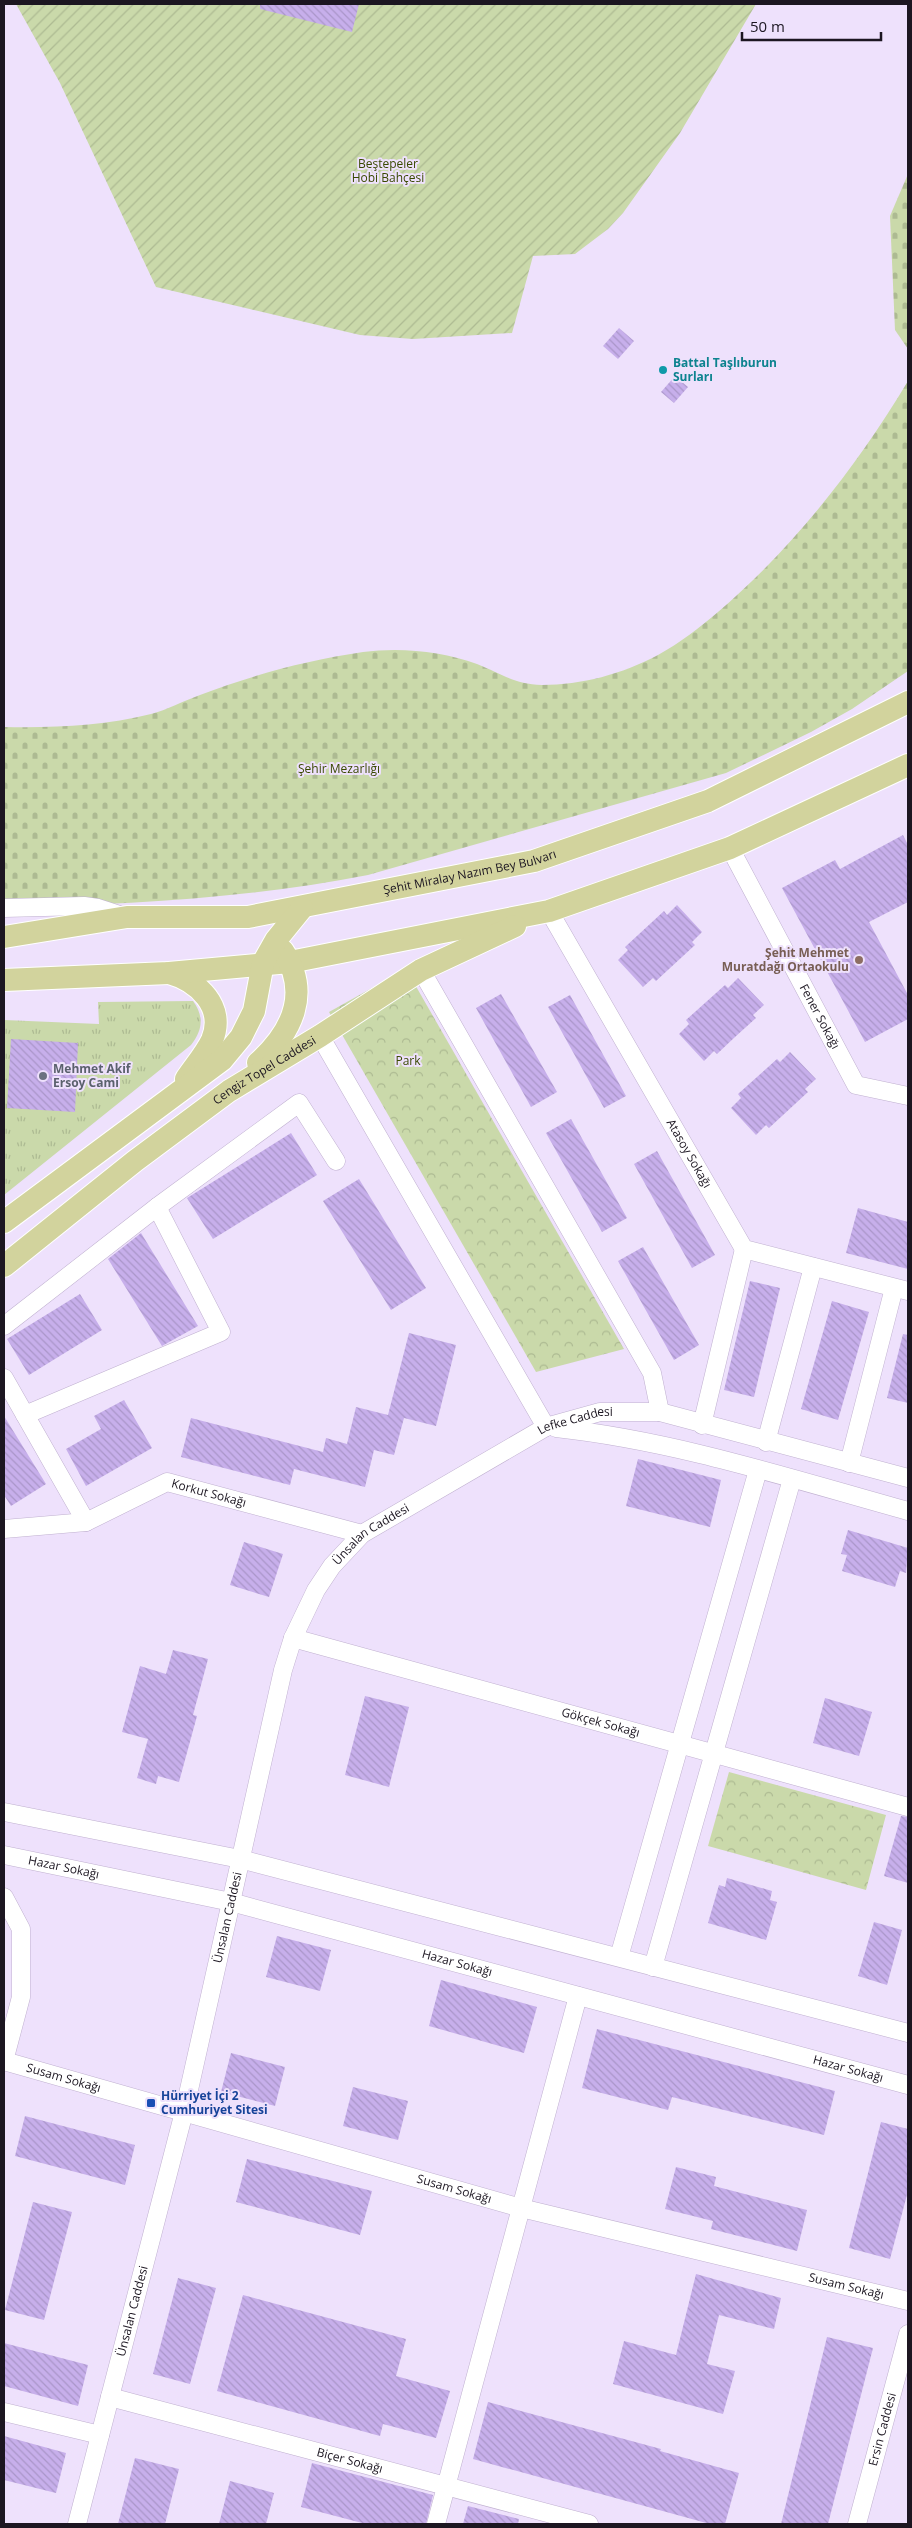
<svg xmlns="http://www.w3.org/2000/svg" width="912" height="2528" font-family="'Open Sans',sans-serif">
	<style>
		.grass { fill: url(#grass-tufts) }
		.cemetery { fill: url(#cemetery-stones) }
		.park { fill: url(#park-crowns) }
		.garden { fill: url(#garden-furrows) }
		.building { fill: url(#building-back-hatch) }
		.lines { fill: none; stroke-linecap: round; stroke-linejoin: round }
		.minor-casing { stroke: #c0b1d0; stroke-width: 19 }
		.major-casing { stroke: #fff; stroke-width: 24 }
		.minor { stroke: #fff; stroke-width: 18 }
		.major { stroke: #d2d39d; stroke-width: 22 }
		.culture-dot { fill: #0f9aa8; stroke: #eee1fc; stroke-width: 2 }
		.education-dot { fill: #8d6e63; stroke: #eee1fc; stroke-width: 2 }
		.worship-dot { fill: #6b7280; stroke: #eee1fc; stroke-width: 2 }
		.transit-dot { fill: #1a4fb4; stroke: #eee1fc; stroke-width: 2 }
		.labels { text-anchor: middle; stroke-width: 4; stroke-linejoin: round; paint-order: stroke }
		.park-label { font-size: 12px; fill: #394900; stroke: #eee1fc }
		.culture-label { font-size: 12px; font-weight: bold; fill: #0d838f; stroke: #eee1fc; text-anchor: start }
		.street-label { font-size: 12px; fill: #1c1621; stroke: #eee1fc }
		.education-label { font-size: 12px; font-weight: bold; fill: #785e54; stroke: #eee1fc; text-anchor: end }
		.worship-label { font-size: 12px; font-weight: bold; fill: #5b616d; stroke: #eee1fc; text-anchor: start }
		.transit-label { font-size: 12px; font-weight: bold; fill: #164399; stroke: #eee1fc; text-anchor: start }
	</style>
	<defs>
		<pattern id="grass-tufts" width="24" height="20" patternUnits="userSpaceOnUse" patternTransform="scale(1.25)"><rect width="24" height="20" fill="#cad9aa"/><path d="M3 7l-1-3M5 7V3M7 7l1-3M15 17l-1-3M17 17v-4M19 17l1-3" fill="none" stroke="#adba92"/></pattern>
		<pattern id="cemetery-stones" width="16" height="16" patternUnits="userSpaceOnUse" patternTransform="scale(1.25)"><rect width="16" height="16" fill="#cad9aa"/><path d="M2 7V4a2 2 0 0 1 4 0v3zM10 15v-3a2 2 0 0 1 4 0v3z" fill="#adba92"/></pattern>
		<pattern id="park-crowns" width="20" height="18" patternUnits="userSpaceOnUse" patternTransform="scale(1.25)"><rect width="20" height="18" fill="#cad9aa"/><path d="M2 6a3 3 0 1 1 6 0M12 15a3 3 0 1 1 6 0" fill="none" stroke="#adba92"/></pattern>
		<pattern id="garden-furrows" width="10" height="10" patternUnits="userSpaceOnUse" patternTransform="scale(1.25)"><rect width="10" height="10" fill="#cad9aa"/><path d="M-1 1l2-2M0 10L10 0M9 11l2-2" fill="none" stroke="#adba92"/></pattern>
		<pattern id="building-back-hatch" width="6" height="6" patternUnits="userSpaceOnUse" patternTransform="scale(1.25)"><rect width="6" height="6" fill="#c7afeb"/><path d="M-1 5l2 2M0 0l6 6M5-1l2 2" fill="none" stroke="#aa96c9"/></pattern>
	</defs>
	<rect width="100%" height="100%" fill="#eee1fc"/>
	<path class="grass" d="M193,1001c11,15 10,29 -2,44l-187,150v-175l95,4 -1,-22z"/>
	<g class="cemetery">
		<path d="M908,174v175l-13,-19 -5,-114z"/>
		<path d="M908,381v290l-56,38 -41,23 -85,41 -358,102c-122,24 -240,29 -364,33v-181c49,1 99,-1 147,-13 16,-4 32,-13 49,-19 52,-20 108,-35 163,-43 37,-5 79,-1 114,12 25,10 37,20 65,21 40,0 80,-11 116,-30 22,-12 41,-27 60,-43 76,-65 139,-146 190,-231z"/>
	</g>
	<g class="park">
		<path d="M406,969l218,380 -88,23 -207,-360z"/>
		<path d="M729,1772l157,43 -20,75 -158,-44z"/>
	</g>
	<path class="garden" d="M16,4h740l-76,129 -57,80 -15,16 -33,25 -42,2 -21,77 -99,6 -53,-4 -204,-48 -96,-204z"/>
	<g class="building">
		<path d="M260,4h99l-7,28 -92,-23z"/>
		<path d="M619,328l15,13 -16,18 -15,-13z"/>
		<path d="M675,376l13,11 -14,16 -13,-11z"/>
		<path d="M903,835l5,10v57l-39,20 39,73v24l-43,23 -83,-154 53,-28 5,9z"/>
		<path d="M677,905l25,27 -10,10 3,3 -39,36 -3,-3 -10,9 -25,-27 10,-10 -3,-3 39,-36 3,4z"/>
		<path d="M738,978l26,27 -11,10 3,3 -21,19 -18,17 -3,-3 -10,10 -25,-27 10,-10 -3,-4 39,-35 3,3z"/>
		<path d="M501,994l56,98 -26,15 -55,-99z"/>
		<path d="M570,995l56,101 -22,12 -56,-101z"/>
		<path d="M11,1039l67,4 -3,69 -68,-4z"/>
		<path d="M790,1052l26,27 -11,10 3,3 -39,36 -3,-3 -10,10 -25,-27 10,-10 -3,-4 39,-35 3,3z"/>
		<path d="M571,1119l56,99 -25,14 -56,-99z"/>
		<path d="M291,1133l26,42 -104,64 -26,-41z"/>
		<path d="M657,1151l58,104 -23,13 -58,-104z"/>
		<path d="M359,1179l67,109 -35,22 -68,-109z"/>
		<path d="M858,1208l50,14v47l-62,-16z"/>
		<path d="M141,1233l57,93 -36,20 -54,-87z"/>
		<path d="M643,1247l56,98 -25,15 -56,-99z"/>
		<path d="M750,1281l30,7 -26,109 -30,-7z"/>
		<path d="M80,1294l22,36 -73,45 -22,-36z"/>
		<path d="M832,1301l37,11 -31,108 -37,-11z"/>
		<path d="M409,1333l47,12 -20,81 -32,-8 -10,37 -20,-5 -9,37 -71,-18 -4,16 -109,-28 10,-39 132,34 3,-14 21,6 9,-37 32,8z"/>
		<path d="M903,1334l5,1v68l-21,-5z"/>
		<path d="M124,1400l28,48 -66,38 -20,-37 35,-20 -7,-13z"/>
		<path d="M4,1416l42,68 -35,22 -7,-11z"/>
		<path d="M638,1459l83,21 -11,47 -84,-21z"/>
		<path d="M848,1530l60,18 -2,25 -6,-2 -5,16 -53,-16 5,-16 -6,-1z"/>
		<path d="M244,1542l39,12 -14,43 -39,-12z"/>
		<path d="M173,1650l35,9 -15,56 4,1 -18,66 -21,-6 -2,8 -19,-6 11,-39 -26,-7 18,-66 26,8z"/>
		<path d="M365,1696l44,11 -20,80 -44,-12z"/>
		<path d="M825,1698l47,14 -13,44 -46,-13z"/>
		<path d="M901,1816l7,1v66l-24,-7z"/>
		<path d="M727,1878l45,13 -2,9 7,2 -11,38 -58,-17 11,-38 6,2z"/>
		<path d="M874,1922l28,8 -15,55 -29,-9z"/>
		<path d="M277,1936l54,14 -11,41 -54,-14z"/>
		<path d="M441,1980l96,27 -13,46 -95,-27z"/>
		<path d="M597,2029l238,62 -11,44 -152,-38 -4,13 -86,-22z"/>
		<path d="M231,2053l54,14 -10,39 -54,-14z"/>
		<path d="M353,2087l55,14 -10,39 -55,-14z"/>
		<path d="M25,2116l110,29 -10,40 -110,-29z"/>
		<path d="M881,2122l27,7v62l-18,68 -41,-11z"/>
		<path d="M247,2159l125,32 -12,44 -124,-33z"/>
		<path d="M676,2167l40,10 -2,9 93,24 -10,41 -86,-22 2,-8 -48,-12z"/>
		<path d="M33,2202l39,10 -28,108 -39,-10z"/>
		<path d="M696,2274l85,24 -7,31 -55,-14 -12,49 28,7 -12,43 -110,-30 11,-43 52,14z"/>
		<path d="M178,2278l38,10 -26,96 -37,-10z"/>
		<path d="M243,2295l163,44 -10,37 54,15 -14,47 -53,-14 -3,12 -163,-45z"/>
		<path d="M827,2337l46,11 -45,176h-47z"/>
		<path d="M4,2343l84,22 -10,41 -74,-20z"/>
		<path d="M488,2402l173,47 -1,2 79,22 -14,51h-15l-237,-65z"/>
		<path d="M4,2436l62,17 -10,40 -52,-13z"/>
		<path d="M135,2458l44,11 -14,55h-47z"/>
		<path d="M312,2463l121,32 -7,29h-60l-65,-17z"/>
		<path d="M230,2481l44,12 -8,31h-47z"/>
		<path d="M468,2506l51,13 -1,5h-55z"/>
	</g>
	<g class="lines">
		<g class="minor-casing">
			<g id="minor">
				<path id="s1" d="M730,848l126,237 52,11"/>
				<path d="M4,908l80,-2 14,2 28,9"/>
				<path id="s2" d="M549,911l195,338 164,42"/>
				<path d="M421,970l231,403 8,39"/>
				<path d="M320,1036l226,391"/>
				<path d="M4,1326l153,-119 142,-104 37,58"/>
				<path d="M4,1378l82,144"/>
				<path d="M25,1415l196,-83 -64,-125"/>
				<path d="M702,1425l42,-176"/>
				<path d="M556,1428c120,13 236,51 352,83"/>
				<path d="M766,1442l47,-175"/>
				<path d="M849,1463l45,-175"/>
				<path id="s3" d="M4,1529l82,-7 81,-40 195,52"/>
				<path id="s4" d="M293,1638l615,169"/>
				<path d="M4,1812l236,47 668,174"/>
				<path id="s5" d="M4,1855l227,47 677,183"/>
				<path d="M4,1897l17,32v68l-17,64"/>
				<path d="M619,1957l139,-487"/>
				<path d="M653,1967l139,-488"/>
				<path id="s6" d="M4,2061l517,147 387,93"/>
				<path id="s7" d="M110,2397l479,127"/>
				<path d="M4,2412l96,23"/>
				<path id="s8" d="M77,2524l107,-412 99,-442 10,-32 23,-48 16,-24 30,-32 184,-107 54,-15h60l248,66"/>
				<path d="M436,2524l142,-528"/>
				<path id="s9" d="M857,2524l51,-190"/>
			</g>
		</g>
		<g class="major-casing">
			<g id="major">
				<path id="s10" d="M4,937l123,-20h121l286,-56 174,-60 200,-99"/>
				<path d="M169,973c29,8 57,34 43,67 -6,13 -18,27 -26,39"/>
				<path d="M4,980l165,-7 121,-11 259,-51 181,-63 178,-83"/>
				<path d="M258,1063c34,-31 53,-70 25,-112"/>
				<path d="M4,1222l218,-162 19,-23 13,-26 9,-48 13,-23 26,-32"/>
				<path id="s11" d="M4,1266l131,-105 94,-70 91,-55 101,-66 94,-44"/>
			</g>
		</g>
		<use href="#minor" class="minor"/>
		<use href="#major" class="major"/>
	</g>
	<circle class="culture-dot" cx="663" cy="370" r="5"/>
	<circle class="education-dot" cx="859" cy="960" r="5"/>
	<circle class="worship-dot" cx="43" cy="1076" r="5"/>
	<rect class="transit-dot" x="146" y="2098" width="10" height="10" rx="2.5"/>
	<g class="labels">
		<g class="park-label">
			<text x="388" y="168">Beştepeler<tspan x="388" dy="14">Hobi Bahçesi</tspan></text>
			<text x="339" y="773">Şehir Mezarlığı</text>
			<text x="408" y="1065">Park</text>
		</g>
		<g class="culture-label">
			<text x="673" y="367">Battal Taşlıburun<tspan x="673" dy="14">Surları</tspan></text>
		</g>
		<g class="street-label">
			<text dy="4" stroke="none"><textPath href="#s10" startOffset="472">Şehit Miralay Nazım Bey Bulvarı</textPath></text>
			<text dy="4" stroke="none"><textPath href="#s1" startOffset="191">Fener Sokağı</textPath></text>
			<text dy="4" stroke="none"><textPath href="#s11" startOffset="326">Cengiz Topel Caddesi</textPath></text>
			<text dy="4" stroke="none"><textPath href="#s2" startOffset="280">Atasoy Sokağı</textPath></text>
			<text dy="4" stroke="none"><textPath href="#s8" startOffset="1281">Lefke Caddesi</textPath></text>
			<text dy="4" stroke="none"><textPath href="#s3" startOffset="216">Korkut Sokağı</textPath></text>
			<text dy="4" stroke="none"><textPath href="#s8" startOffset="1045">Ünsalan Caddesi</textPath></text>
			<text dy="4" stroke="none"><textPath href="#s4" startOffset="319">Gökçek Sokağı</textPath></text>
			<text dy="4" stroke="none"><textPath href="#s5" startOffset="61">Hazar Sokağı</textPath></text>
			<text dy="4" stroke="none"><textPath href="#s8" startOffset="625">Ünsalan Caddesi</textPath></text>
			<text dy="4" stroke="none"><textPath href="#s5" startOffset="466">Hazar Sokağı</textPath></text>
			<text dy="4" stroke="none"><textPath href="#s5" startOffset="871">Hazar Sokağı</textPath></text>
			<text dy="4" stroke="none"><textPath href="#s6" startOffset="62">Susam Sokağı</textPath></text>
			<text dy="4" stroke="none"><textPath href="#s6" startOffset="468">Susam Sokağı</textPath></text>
			<text dy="4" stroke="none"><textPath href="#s6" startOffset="872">Susam Sokağı</textPath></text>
			<text dy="4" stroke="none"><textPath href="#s8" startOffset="220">Ünsalan Caddesi</textPath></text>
			<text dy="4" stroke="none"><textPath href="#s9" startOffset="98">Ersin Caddesi</textPath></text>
			<text dy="4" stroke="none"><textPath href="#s7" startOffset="248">Biçer Sokağı</textPath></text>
		</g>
		<g class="education-label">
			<text x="849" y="957">Şehit Mehmet<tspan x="849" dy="14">Muratdağı Ortaokulu</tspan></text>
		</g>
		<g class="worship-label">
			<text x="53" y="1073">Mehmet Akif<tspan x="53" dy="14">Ersoy Cami</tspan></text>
		</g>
		<g class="transit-label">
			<text x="161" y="2100">Hürriyet İçi 2<tspan x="161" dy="14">Cumhuriyet Sitesi</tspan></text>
		</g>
	</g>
	<rect width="912" height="2528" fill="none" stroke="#1c1621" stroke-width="10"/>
	<path d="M742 32v8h139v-8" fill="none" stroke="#1c1621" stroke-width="2.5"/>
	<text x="750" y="32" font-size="15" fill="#1c1621" stroke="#eee1fc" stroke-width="4" paint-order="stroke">50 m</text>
</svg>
